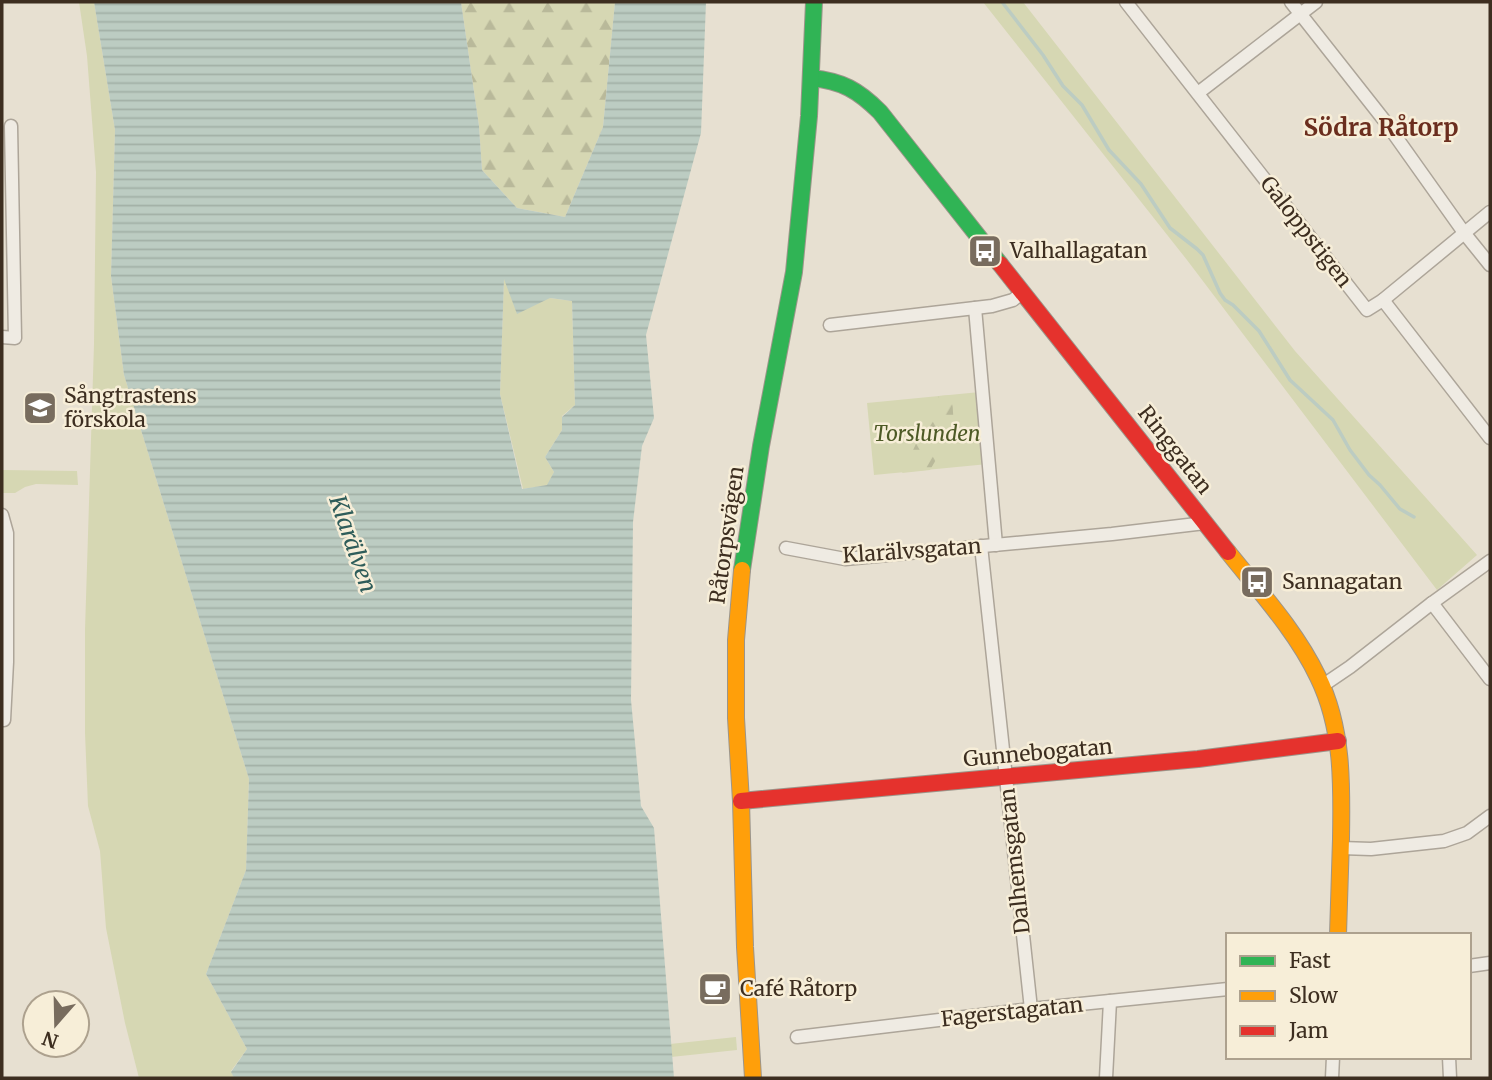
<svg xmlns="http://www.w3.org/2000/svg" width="1492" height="1080" font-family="Merriweather,serif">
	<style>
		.green { fill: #d6d7b3 }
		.forest { fill: url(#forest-firs) }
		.water { fill: url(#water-rules); fill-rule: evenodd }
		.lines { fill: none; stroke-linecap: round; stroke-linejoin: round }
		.stream { stroke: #bcccc2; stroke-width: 3.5 }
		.street-casing { stroke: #ada599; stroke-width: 15 }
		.fast-casing { stroke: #9c958a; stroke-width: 18 }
		.slow-casing { stroke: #9c958a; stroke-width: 18 }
		.jam-casing { stroke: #9c958a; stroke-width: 18 }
		.street { stroke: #efebe3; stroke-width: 12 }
		.fast { stroke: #30b455; stroke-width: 16 }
		.slow { stroke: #ff9f0a; stroke-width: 16 }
		.jam { stroke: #e5322d; stroke-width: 16 }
		.labels { text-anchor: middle; stroke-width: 5; stroke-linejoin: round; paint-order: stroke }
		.street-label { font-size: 21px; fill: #3d2e20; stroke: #f7eed8 }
		.poi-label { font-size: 21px; fill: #3d2e20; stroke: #f7eed8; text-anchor: start }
		.park-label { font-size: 21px; font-style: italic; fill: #4d5a26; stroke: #f7eed8 }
		.water-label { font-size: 23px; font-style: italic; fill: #2f5d5a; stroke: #f7eed8 }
		.quarter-label { font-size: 24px; font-weight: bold; fill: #6b2e1e; stroke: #f7eed8 }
	</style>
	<defs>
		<pattern id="forest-firs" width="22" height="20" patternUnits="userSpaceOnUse" patternTransform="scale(1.75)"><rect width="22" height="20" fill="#d6d7b3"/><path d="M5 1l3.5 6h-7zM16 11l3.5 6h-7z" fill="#b9b99a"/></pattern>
		<pattern id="water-rules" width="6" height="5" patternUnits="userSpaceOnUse" patternTransform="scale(1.75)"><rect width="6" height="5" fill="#bcccc2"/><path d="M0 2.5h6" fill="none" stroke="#a2b0a6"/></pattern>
	</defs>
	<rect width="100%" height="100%" fill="#e7e0d1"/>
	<g class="green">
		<path d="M79,2h15l21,128 -4,146 13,99 125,404 -3,91 -40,104 41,75 -16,22 3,7h-95l-14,-55 -19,-95 -6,-77 -12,-45 -3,-73v-103l9,-286 2,-172 -9,-116z"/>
		<path d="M983,2h40l272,349 182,204 -40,35 -250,-330z"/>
		<path d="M504,277l46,21 22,3 3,104 -13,11v14l-17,27 9,15 -6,13 -25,4 -23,-95z"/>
		<path d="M980,392l8,72 -114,11 -7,-72z"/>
		<path d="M2,470l75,1 1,14 -42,-1 -11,3 -10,6h-13z"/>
		<path d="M736,1037l1,13 -66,7 -1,-13z"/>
	</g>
	<g class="forest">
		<path d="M461,2h154l-12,125 -38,90 -48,-9 -35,-38 -3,-44z"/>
		<path d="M952,395l2,34 -24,41 -28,3 37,-77z"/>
	</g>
	<path class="water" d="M94,2h367l18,124 3,44 35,38 48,9 38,-90 12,-125h91l-5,131 -55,202 8,83 -12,28 -9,76 -2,178 10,106 13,22 20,250h-440l-3,-6 16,-23 -41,-75 40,-104 3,-91 -125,-404 -13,-99 4,-146zM504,279l13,35 33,-16 22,3 3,104 -13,12v13l-17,27 9,15 -7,13 -25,4 -22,-95z"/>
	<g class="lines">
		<path class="stream" d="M1002,2l41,53 20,31 19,19 27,45 32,34 29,44 27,21 6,6 17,38 5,7 8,5 26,26 31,49 43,40 17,30 19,25 11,10 20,24 14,8"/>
		<g class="street-casing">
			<g id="street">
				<path d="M1126,2l241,308 16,-10 107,138"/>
				<path d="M1291,2l93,118 81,114 25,31"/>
				<path d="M1198,93l118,-91"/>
				<path d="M1383,300l107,-88"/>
				<path d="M975,308l21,237"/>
				<path d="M830,325l162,-19 21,-6 10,-8"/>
				<path d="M2,337l13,1 -4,-212"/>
				<path d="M981,546l50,463"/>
				<path d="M786,548l59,11 267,-25 93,-11"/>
				<path d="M1432,603l58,76"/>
				<path d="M1322,686l28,-19 82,-64 58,-42"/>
				<path d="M2,720h2l3,-58v-129l-5,-18"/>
				<path d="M1341,848l30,1 73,-8 23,-8 23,-17"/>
				<path d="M1469,966l21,-3"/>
				<path d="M797,1037l234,-28 197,-20"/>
				<path d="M1449,1057l1,21"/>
				<path d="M1106,1078l4,-77"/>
				<path d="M1332,1078l1,-21"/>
			</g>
		</g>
		<g class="fast-casing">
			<g id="fast">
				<path d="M811,78c31,3 47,12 69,34l120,152"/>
				<path d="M742,570l19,-124 33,-174 15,-156 5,-114"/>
			</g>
		</g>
		<g class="slow-casing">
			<g id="slow">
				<path d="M1228,552c32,40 68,79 90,125 25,51 24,107 23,162 -1,32 -2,64 -3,96"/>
				<path d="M742,570l-6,70v78l5,83 4,146 8,131"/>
			</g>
		</g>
		<g class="jam-casing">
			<g id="jam">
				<path d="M1000,264l228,288"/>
				<path d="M741,801l457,-42 140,-18"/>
			</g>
		</g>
		<use href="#street" class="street"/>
		<use href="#fast" class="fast"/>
		<use href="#slow" class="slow"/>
		<use href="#jam" class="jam"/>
	</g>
	<defs>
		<g id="bus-square" transform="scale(1.75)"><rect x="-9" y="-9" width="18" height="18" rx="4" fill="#786c5e" stroke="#f7eed8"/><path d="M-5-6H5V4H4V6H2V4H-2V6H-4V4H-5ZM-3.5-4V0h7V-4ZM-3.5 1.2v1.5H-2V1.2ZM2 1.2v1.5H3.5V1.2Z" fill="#fff"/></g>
		<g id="school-square" transform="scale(1.75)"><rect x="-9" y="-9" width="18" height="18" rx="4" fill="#786c5e" stroke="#f7eed8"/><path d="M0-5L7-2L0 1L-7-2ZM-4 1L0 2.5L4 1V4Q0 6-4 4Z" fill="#fff"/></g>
		<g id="cafe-square" transform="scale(1.75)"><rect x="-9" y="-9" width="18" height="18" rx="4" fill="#786c5e" stroke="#f7eed8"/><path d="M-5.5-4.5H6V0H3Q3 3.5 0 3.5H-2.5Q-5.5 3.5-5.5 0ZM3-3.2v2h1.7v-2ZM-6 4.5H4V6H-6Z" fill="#fff"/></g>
	</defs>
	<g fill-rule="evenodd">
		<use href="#bus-square" x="985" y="251"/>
		<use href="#school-square" x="40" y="408"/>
		<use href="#bus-square" x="1257" y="582"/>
		<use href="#cafe-square" x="715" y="989"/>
	</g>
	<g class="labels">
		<g class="street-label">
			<text transform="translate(1306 232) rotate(52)" y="7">Galoppstigen</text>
			<text transform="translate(1175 450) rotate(52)" y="7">Ringgatan</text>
			<text transform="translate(727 535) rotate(-82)" y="7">Råtorpsvägen</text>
			<text transform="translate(912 551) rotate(-4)" y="7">Klarälvsgatan</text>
			<text transform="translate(1038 753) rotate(-5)" y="7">Gunnebogatan</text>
			<text transform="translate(1015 861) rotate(-96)" y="7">Dalhemsgatan</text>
			<text transform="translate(1012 1012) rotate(-6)" y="7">Fagerstagatan</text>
		</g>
		<g class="poi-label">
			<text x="1010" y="258">Valhallagatan</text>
			<text x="64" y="403">Sångtrastens<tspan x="64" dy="24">förskola</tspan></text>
			<text x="1282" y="589">Sannagatan</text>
			<text x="740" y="996">Café Råtorp</text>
		</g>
		<g class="park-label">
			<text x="927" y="441">Torslunden</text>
		</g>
		<g class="water-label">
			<text transform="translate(353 544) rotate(71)" y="8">Klarälven</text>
		</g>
		<g class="quarter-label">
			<text x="1381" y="136">Södra Råtorp</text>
		</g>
	</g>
	<rect width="1492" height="1080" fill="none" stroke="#3d2e20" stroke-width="7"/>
	<rect x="1226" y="933" width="245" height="126" fill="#f7eed8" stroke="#ada18e" stroke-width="2"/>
	<rect x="1240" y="956" width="35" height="10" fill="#30b455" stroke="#ada18e" stroke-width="2"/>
	<text x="1289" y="968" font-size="21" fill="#3d2e20">Fast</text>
	<rect x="1240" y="991" width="35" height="10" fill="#ff9f0a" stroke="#ada18e" stroke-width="2"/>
	<text x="1289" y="1003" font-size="21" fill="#3d2e20">Slow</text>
	<rect x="1240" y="1026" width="35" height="10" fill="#e5322d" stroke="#ada18e" stroke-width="2"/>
	<text x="1289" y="1038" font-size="21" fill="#3d2e20">Jam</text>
	<g transform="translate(56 1024) rotate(200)"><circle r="33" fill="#f7eed8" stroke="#ada18e" stroke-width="2"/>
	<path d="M0-5L12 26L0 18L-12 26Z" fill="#786c5e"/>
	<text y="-10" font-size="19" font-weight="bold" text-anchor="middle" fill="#3d2e20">N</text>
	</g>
</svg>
